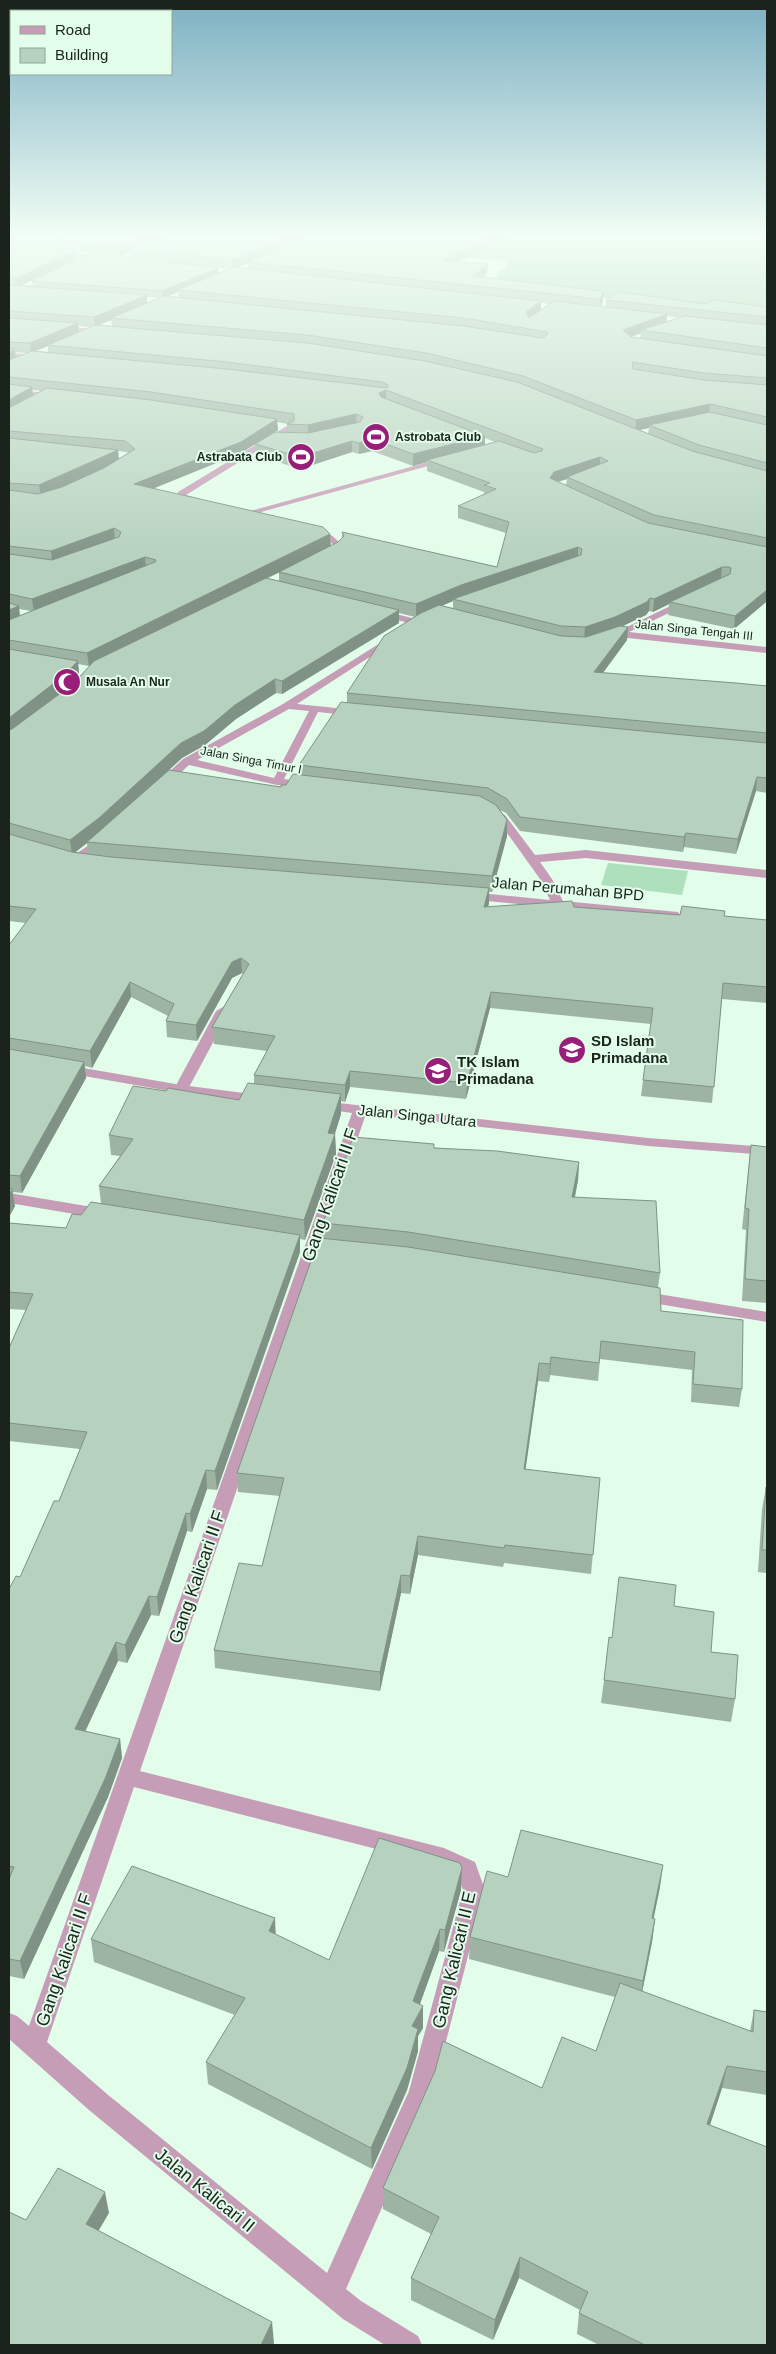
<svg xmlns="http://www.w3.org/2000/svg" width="776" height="2354" font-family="Arial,sans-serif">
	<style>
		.green { fill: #afe0bd }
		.forest { fill: #95c6a3 }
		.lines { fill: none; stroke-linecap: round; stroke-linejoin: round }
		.lane { fill: #c69db7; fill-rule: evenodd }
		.street { fill: #c69db7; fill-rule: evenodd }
		.wall { fill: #9db4a3; fill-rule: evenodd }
		.shaded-wall { fill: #7f9285 }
		.building { fill: #b6d1be; stroke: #7f9285 }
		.labels { text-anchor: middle; stroke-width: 4; stroke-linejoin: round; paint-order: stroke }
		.far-poi-label { font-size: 12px; font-weight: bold; fill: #1a241d; stroke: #e2fde9; text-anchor: start }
		.far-street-label { font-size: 12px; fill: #1a241d; stroke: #e2fde9 }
		.street-label { font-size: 15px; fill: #1a241d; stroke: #e2fde9 }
		.poi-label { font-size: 15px; font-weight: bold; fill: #1a241d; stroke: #e2fde9; text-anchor: start }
		.near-street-label { font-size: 18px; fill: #1a241d; stroke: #e2fde9 }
	</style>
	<rect width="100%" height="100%" fill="#e2fde9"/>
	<path class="green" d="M608,863l80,8 -6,24 -81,-10z"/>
	<path class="forest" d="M332,238h435v68l-150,-6 -122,-20 3,-8 9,-5v-6l-69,-5z"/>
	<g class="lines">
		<path class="lane" d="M223,1007l7,4 -42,78 -7,4 -5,-1 -2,-3 42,-78z"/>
		<g class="street">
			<path d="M173,238h8l-60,23 -5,-1z"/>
			<path d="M57,248l8,4 43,6 -3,2 -41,-4 -9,-5z"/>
			<path d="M58,326l47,4 3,2 -3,2 -49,-5z"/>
			<path d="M9,353l31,2 3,2 -3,2 -31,-2z"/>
			<path d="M9,389l38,4 4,2 -42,23v-5l30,-17 -30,-3z"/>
			<path d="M287,426l7,2 -108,67 15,4v4l-22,-5 -1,-6z"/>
			<path d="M443,458l7,2 -200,55 -7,-2z"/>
			<path d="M310,528c13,-1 26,9 33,19l-13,10h-6v-4l10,-7 -5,-6 -19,-8z"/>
			<path d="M687,598l5,3 -2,2 -61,29 138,15v6l-148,-16 -8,3 -5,-3z"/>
			<path d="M380,610l40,10 2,2 -5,3 -40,-10 -2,-2z"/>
			<path d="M393,635l3,1v4l-99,64 58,6 5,3 -5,3 -37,-4 -34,67 26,4v4l-33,-2 -88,-20 -23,21h-8l-2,-2 27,-25 100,-55zM289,709l20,2 -35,67 -77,-18z"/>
			<path d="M493,809l12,6 30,40 51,-5 181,20v8l-181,-20 -46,4 12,17 11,22 115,11 2,3 -2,3 -4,1 -208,-20 -2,-3 6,-4 80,8 -10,-21 -43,-60 -10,-7z"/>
			<path d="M105,834l4,1 2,2 -2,2 -31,25h-8l-2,-3 2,-3z"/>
			<path d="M66,1065l115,20 80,10 7,4 -7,4 -80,-10 -120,-21 -2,-3 2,-3z"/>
			<path d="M321,1101l327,37 119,9v8l-119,-9 -282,-32 -226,657 304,77 31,14 10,28 -52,202 -87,197 15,12 57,35 4,9h-37l-42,-26 -254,-209 -80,-71v-26l8,3 12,10 323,-913 -36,-5 -2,-3zM134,1787l305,78 19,10 5,15 -54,201 -82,182 -220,-179 -60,-52z"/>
			<path d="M9,1193l95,16 5,2 3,3 -3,3 -5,2 -95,-16z"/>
			<path d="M640,1291l127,21v10l-133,-22 -2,-4 2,-4z"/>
		</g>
	</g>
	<g class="wall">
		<path d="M9,238h497l-48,24 29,11 -4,4 120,23 -2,7h5v-7l161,7v295h-1l-32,27 -66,-14 1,-11 -16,8 -4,-1 -3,4 -23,11 5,1 -1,13 -24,33 164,13v107l-11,-2 -20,63 -52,-7 -1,5 -163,-21 -14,-18 -6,-3 7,10v16l-15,56h-3v11l-1,4h86l106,8 44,1 43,4v83l-45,-4 -10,104 -71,-7 2,-16 8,-56 -161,-16 -24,91 -116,-12 -5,15 -4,-1v13l-6,20 1,20 -31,86 -5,-1v13l-83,238 -10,-1 -15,43 -5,-1 -28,85 -8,-1 -24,48 -9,-2 -33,70 35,8 2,19 -14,39 -84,182 -15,-3v-387l11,-12 39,-76 21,-52 -71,-8v-93l17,-38 -17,-1v-86l57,5 15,-13 20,-12 -2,-17 21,-30 -9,-1 -2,-20 57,-44 73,9 15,-16v-9l13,-24 -53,-7 -2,-17 31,-53 -1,-1 -10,5 -35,63 -30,-4 -1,-16 2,-5 -37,-19 -39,71 -7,-2 1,12 -64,115 -9,-1 2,14 -6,11v-272l17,-22 -17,-2zM76,251l44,5 13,-5 1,7 95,11 -11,4 -186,8 1,5 -12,-1 56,-26zM248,263v5l-11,-1zM178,292v6l-12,-1zM147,297l13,1 -13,5zM541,303l10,1 -10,6zM667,316l13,2 -13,4zM111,320l1,6 -13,-1zM78,326l13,1 -12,5zM641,333l-1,5 -8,-1zM48,346v6l-12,-1 2,-1zM15,352l12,1 -11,4zM32,390l10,1 -9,5zM277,422l11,2h-1v8l-17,3 8,-5zM649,428l-1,6 -9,-4zM485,438l10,4 -10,3zM255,444l1,11 44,14 52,-17 7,2 13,-3 41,15 14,-4v9l57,21v2l-26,12v12l48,15 -9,34 -155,-35v6l-4,4 -7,4 -178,-58 88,-35zM118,451l8,1 2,1 -9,6zM567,479l-1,6 -8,-3zM279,572v10l-13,-4 4,-2zM453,601v7l-12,-2zM19,609l12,2 -11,5zM399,613l16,4 -68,76v10l-48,62 1,9 -14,11 -5,2 -124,-6 25,-23 23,-13 31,-26 40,-26 6,1 117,-71zM78,664l11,2h1l-17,18 -9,7 15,-17zM87,843l1,11 -13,-2z"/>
		<path d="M751,1145l16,2v156l-25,-2 4,-71 -4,-1z"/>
		<path d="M434,1148l145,14 -1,18 -3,17 85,76 -2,15 3,23 81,78 -3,18 -48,-5 1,-32 -92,-11 -2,22 -48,-6 -1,7 -11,-1 -13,89 75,8 -9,96 -87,-11 -1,4 -85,-12 -8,39 -9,-1 -21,98 -165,-23 -1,-18 48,-84 18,-70 -42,-4 -1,-19 86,-234v-16z"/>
		<path d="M766,1487h1v86l-9,-1 4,-63z"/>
		<path d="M674,1606l37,46 24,47 -4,23 -130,-19 3,-23 8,-42z"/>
		<path d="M462,1868l-1,22 -17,62 -5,-1 -19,53 3,24 -5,8v15l-11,39 -35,79 -164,-85 -2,-22 29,-47 -141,-53 -3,-23 185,-4 53,25z"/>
		<path d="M508,1877l152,10 -7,32h2l-3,23 -10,50 108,39 4,-21 13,2v83l-45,-7 -12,37 57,220h-168l-22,-11 2,-21 1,-3 -61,-32 -26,62 -82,-40v-22l20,-44 -48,-25v-21l159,-100 54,-37 19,-54 -146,-38 1,-22z"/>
	</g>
	<g class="shaded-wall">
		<path d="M144,238h24l-35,11v2l-13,5 -1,-9z"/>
		<path d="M286,238h22l-60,24v1l-15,6 -1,-9z"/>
		<path d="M489,238h17l-63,32v-9z"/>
		<path d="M76,250l1,9 -59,28 -1,-9z"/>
		<path d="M488,264l-1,9 -14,13v-10z"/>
		<path d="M218,268l1,7 -41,15v2l-15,6 -1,-7z"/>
		<path d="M604,291l-1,9 -3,9v-10z"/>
		<path d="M147,295v9l-36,14v2l-16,7 -1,-10z"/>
		<path d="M541,301v9l-15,11v-9z"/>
		<path d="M667,314l-1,10 -25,6v3l-19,7 1,-10z"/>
		<path d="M78,323l1,10 -31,12v1l-17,7 -1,-10z"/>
		<path d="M15,349l1,10 -7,4v-11z"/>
		<path d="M32,387l1,10 -24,14v-11z"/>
		<path d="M386,390v10l-7,3v-10z"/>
		<path d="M710,404l-1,11 -60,10v3l-14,3 1,-11z"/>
		<path d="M356,414l1,11 -49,11v-11z"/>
		<path d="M277,419l1,11 -37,23 -106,43 -1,-12z"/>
		<path d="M485,436v11l-58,13v2l-14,4v-12z"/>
		<path d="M372,439v12l-13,3v-11z"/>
		<path d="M352,441v11l-52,17v-12z"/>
		<path d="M118,450l1,11 -78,36 -2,-12z"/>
		<path d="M600,457v11l-33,9v2l-14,4 -3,-5 4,-6z"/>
		<path d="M114,528l1,12 -63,23 -1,-12z"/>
		<path d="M330,534l1,13 -242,119 -2,-13z"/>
		<path d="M578,547v12l-125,40v2l-37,16v-13l45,-19z"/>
		<path d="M145,557l1,12 -112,43 -2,-13z"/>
		<path d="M722,567l-1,12 -51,23 -1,2 -16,8 1,-13z"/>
		<path d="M767,590l-1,12 -32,27 1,-13z"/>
		<path d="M650,598l-1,13 -3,4 -32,15 -30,10 1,-13z"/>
		<path d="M19,606l1,13 -11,5v-14z"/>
		<path d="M399,610v13l-117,71v-13z"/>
		<path d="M628,627l-1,13 -34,46 1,-14z"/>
		<path d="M78,661l1,13 -15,17 -55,42v-15z"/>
		<path d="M275,679l1,14 -40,26 -31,26 -23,13 -81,75 -14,9v1l-15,12 -2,-15 111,-97 54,-38z"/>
		<path d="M757,777l-1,14 -20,63 2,-15z"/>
		<path d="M507,820v16l-15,56v-16z"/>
		<path d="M686,833l-2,14 -1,5 1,-15z"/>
		<path d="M489,888v15l-5,20v-16z"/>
		<path d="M241,958l1,15 -10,5 -35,63 -1,-16 36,-63z"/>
		<path d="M130,982l1,15 -39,71 -2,-17z"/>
		<path d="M491,992l-1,16 -24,91 1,-16z"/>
		<path d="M84,1062l2,16 -64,115 -2,-17z"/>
		<path d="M350,1071v16l-5,15v-17z"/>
		<path d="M341,1094v20l-9,28 3,-8 1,20 -31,86 -1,-20 24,-87z"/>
		<path d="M579,1162l-1,18 -7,36 1,-19z"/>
		<path d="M12,1189l3,17 -6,11v-22z"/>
		<path d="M300,1235v17l-83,238 -2,-19z"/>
		<path d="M551,1357l-1,18 -1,7 1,-18z"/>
		<path d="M539,1363l-1,18 -15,107 1,-19z"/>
		<path d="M206,1470l1,19 -15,43 -2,-18z"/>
		<path d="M186,1513l1,18 -28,85 -2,-19z"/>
		<path d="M418,1536v19l-8,39v-18z"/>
		<path d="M401,1575v18l-21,98v-19z"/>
		<path d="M149,1596l2,19 -24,48 -2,-18z"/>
		<path d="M116,1642l2,19 -40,86 -3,-18z"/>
		<path d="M120,1739l2,19 -14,39 -84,182 -4,-18z"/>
		<path d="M663,1865l-3,22 -11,54 3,-23z"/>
		<path d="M462,1868l-1,22 -17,62 1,-22z"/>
		<path d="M275,1918l1,23 -7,-10z"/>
		<path d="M655,1919l-3,23 -12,61 3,-22z"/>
		<path d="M440,1929l-1,22 -26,72v-22z"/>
		<path d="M423,2006v22l-5,8v15l-11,39 -35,79 -1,-21 41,-122z"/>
		<path d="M727,2066l-5,22 -19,58 4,-22z"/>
		<path d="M105,2192l4,21 -19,32 -4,-21z"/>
		<path d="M520,2257l-1,21 -26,62 2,-20z"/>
		<path d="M272,2322l2,21 -1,2h-12z"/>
	</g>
	<g class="building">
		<path d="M58,238h86l-25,9 -54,-6z"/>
		<path d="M163,238h123l-54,22 -99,-11z"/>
		<path d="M304,238h185l-46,23 45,3 -15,12 131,15 -4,8 -352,-37z"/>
		<path d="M9,240l43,3 9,5 15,2 -59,28 -8,-1z"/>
		<path d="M90,254l128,14 -56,23 -130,-10z"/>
		<path d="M234,267l307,34 -15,11 3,6 25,-17 113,13 -44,16 8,7 136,19v22l-63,-5 -72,-11 1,7 71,11 63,5v32l-57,-13 -74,16 -113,-44 -97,-23 -119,-18 -196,-17 53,-22 299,30 80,12 5,-4 -1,-2 -83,-14 -286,-28z"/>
		<path d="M9,285l138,10 -53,22 -85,-6z"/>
		<path d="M620,292l86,12 7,-4 54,7v10l-161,-17z"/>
		<path d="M685,316l82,9v23l-126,-18z"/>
		<path d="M9,318l69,5 -48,20 -21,-1z"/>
		<path d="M95,325l212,18 118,18 92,21 175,69 75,20v67l-113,-23 -87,-38 41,-16 -8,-4 -46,15 -4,6 98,45 119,24v43l-32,26 -65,-14 60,-28 1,-6 -2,-1h-7l-68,32 -4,-1 -3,4 -32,15 -30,10 -24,-1 -108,-27 128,-44 1,-6 -4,-2 -117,38 -45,19 -137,-32 59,-30 6,-6 -2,-4 155,35 12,-45 -51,-16 38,-17 -12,-4 6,-2 -63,-23 72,-19 35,12 8,-2 1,-2 -157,-59 -7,3 2,4 104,39 -72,18 -41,-15 -13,4 -7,-2 -52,16 -45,-13 20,-12 33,1 52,-11 3,-5 -7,-3 -48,11 -21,-1 7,-3v-7l-143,-22 -142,-15v-17l23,-9 194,18 161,19 1,-3 -6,-3 -155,-20 -179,-17z"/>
		<path d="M9,348l6,1 -6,3z"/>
		<path d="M9,384l23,3 -23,13z"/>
		<path d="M47,388l104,12 126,19 -36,23 -107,42 189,43 7,7 -243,119 -78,-13v-20l146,-58 1,-2 -11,-3 -113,42 -23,-5v-40l43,6 67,-23 2,-5 -7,-4 -63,23 -42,-5v-56l29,4 24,-7 42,-19 31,-19 -10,-8 -116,-10v-23z"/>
		<path d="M710,412l57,13v38l-68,-18 -50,-20z"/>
		<path d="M9,438l109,12 -79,35 -30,-2z"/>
		<path d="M266,578l133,32 -117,71 -7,-2 -40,26 -31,26 -23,12 -82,75 -29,22 -61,-17v-93l3,-1 61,-45 21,-23z"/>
		<path d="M9,603l10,3 -10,4z"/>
		<path d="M439,605l122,31 25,1 34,-11 8,1 -34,45 142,11 31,3v47l-420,-40 37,-57 37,-23z"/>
		<path d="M9,649l69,12 -16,16 -53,41z"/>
		<path d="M341,702l426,41v35l-10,-1 -19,62 -52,-6 -2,4 -164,-20 -13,-18 -19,-11 -189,-23z"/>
		<path d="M169,770l112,17v-2h5l7,-11 187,22 16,9 11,15 -15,56 -405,-34z"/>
		<path d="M9,834l63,18 39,5 378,31 -5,19 88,-6 2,6 106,8 2,-9 43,5 -1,5 43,4v67l-44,-4 -9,104 -71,-7 10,-72 -162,-16 -24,91 -117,-12 -5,14 -91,-10 21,-39 -63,-9 37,-63 -8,-6 -9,4 -36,63 -30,-4 8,-17 -44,-22 -40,69 -81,-13v-93l27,-36 -27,-3z"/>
		<path d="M9,1049l75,13 -64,114 -11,-1z"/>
		<path d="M248,1083l93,11 -13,39 7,1 -31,86 -205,-34 34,-47 -24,-4 24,-49 33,5 2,-3 71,12z"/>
		<path d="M353,1137l81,7v4l63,3 82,11 -7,35 84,4 4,72 -252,-41 -85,-9z"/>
		<path d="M751,1145l16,2v134l-22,-2 4,-70 -4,-1z"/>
		<path d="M9,1188l3,1 -3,6z"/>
		<path d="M91,1202l209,33 -85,236 -9,-1 -16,44 -4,-1 -29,84 -8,-1 -24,49 -9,-3 -41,87 45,10 -15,40 -85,182 -11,-2v-80l5,-12 -5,-1v-277l7,-13 4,1 34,-76h5l28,-69 -78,-9v-75l24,-54 -24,-2v-69l57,5 6,-14 9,1z"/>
		<path d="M319,1238l89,9 252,41 1,23 82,9 -1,69 -49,-5 2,-32 -94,-11 -2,22 -48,-6 -1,7 -11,-1 -15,106 76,9 -7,77 -88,-10 -1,3 -86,-12 -8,40 -9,-1 -21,97 -166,-22 25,-87 23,3 22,-88 -47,-5z"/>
		<path d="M766,1487h1v63h-5z"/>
		<path d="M619,1577l57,8 -2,21 40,6 -3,40 27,3 -3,44 -131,-19 5,-43 3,1z"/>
		<path d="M521,1830l142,35 -11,53 3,1 -12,62 -173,-44 17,-66 21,6z"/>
		<path d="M379,1838l81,25 2,5 -17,62 -5,-1 -27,72 10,5 -11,20 6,3 -11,39 -36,80 -165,-86 39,-64 -154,-59 41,-73 143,52 -6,13 60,29z"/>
		<path d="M620,1983l133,49 1,-22 13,2v60l-40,-6 -20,58 60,23v198h-122l-66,-32 9,-21 -68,-35 -25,63 -84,-42 28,-61 -56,-29 52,-117 8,-30 99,47 20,-51 34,14z"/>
		<path d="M58,2168l47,24 -19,32 186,98 -11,23h-252v-133l17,8z"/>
	</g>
	<linearGradient id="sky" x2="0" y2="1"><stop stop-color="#7cb0c2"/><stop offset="0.42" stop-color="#f2fef5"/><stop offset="1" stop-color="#f2fef5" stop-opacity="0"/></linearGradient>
	<rect width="776" height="567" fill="url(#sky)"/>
	<defs>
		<g id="stadium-disc" transform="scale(1.4375)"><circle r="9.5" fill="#981f79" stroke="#e2fde9"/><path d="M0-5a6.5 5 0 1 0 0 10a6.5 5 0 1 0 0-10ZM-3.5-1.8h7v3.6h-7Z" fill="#fff"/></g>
		<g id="mosque-disc" transform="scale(1.4375)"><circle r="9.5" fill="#981f79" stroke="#e2fde9"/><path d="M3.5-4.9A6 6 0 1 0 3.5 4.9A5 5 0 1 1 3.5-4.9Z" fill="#fff"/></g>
		<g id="school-disc" transform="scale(1.4375)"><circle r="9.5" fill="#981f79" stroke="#e2fde9"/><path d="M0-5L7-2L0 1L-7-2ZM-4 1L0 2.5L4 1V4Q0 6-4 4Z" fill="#fff"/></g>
	</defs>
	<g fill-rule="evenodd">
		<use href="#stadium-disc" x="376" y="437"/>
		<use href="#stadium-disc" x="301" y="457"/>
		<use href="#mosque-disc" x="67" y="682"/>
		<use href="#school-disc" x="572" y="1050"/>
		<use href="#school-disc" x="438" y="1071"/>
	</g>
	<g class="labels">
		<g class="far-poi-label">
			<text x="395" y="441">Astrobata Club</text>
			<text x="282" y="461" text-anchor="end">Astrabata Club</text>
			<text x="86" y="686">Musala An Nur</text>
		</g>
		<g class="far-street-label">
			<text transform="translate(694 630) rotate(6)" y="4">Jalan Singa Tengah III</text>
			<text transform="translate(251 760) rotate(11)" y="4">Jalan Singa Timur I</text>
		</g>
		<g class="street-label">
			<text transform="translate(568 889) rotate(5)" y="5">Jalan Perumahan BPD</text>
			<text transform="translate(417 1116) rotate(6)" y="5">Jalan Singa Utara</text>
		</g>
		<g class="poi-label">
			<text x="591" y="1046">SD Islam<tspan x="591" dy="17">Primadana</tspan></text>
			<text x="457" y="1067">TK Islam<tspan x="457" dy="17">Primadana</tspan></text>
		</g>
		<g class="near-street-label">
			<text transform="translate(330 1195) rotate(-71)" y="6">Gang Kalicari II F</text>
			<text transform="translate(197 1577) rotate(-71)" y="6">Gang Kalicari II F</text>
			<text transform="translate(64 1960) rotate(-71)" y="6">Gang Kalicari II F</text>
			<text transform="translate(454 1960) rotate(-77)" y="6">Gang Kalicari II E</text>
			<text transform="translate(205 2190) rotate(39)" y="6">Jalan Kalicari II</text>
		</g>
	</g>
	<rect width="776" height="2354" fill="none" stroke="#1a241d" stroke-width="20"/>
	<rect x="10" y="10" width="162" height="65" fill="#e2fde9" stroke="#92a697"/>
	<rect x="20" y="26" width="25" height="8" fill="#c69db7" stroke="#92a697"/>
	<text x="55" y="35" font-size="15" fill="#1a241d">Road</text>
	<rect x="20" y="48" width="25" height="15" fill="#b6d1be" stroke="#92a697"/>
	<text x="55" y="60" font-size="15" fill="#1a241d">Building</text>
</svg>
